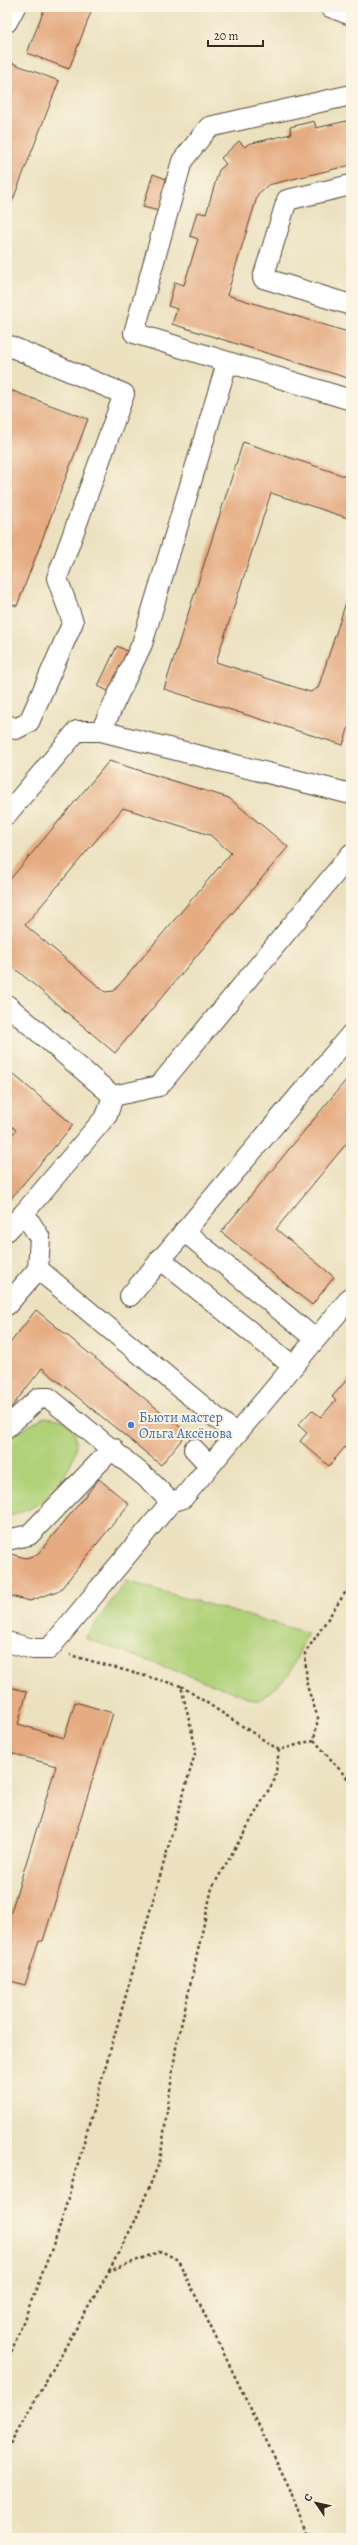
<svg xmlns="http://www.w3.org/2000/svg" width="358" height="2545" font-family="Alegreya,serif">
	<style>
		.green { fill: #b1d179; stroke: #767e4c }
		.building { fill: #e5ac82; fill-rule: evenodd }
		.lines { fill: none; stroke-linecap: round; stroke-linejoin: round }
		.minor-casing { stroke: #554536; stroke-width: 22 }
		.path { stroke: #554536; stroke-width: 2.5; stroke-dasharray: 3 3; stroke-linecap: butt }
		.minor { stroke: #fff; stroke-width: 20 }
		.shop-dot { fill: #3f7fe0; stroke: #fcf5e5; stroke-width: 1.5 }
		.labels { text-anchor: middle; stroke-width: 4; stroke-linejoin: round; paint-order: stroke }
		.shop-label { font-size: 14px; fill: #366cbe; stroke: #fcf5e5; text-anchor: start }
	</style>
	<rect width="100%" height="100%" fill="#fcf5e5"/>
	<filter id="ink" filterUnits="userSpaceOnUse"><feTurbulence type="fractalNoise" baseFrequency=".025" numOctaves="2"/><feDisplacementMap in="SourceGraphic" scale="8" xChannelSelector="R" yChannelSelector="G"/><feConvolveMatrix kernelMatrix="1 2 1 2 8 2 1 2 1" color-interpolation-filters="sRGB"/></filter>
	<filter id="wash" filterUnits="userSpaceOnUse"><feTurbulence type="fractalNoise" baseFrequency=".012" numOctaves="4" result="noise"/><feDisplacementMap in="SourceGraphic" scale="16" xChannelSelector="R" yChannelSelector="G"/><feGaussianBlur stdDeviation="0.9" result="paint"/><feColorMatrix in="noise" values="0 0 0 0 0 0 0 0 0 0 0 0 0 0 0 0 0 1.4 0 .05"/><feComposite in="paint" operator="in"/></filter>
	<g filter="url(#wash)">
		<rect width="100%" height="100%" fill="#ebe1bf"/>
		<g class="green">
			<path d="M44,1417c5,1 13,1 18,3 34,17 -2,68 -21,82 -9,7 -24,12 -34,15v-78z"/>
			<path d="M126,1581l182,52 -20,43 -29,25 -174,-63z"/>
		</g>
		<g id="blocks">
			<g class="building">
				<path d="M45,7h48l-24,62 -42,-16z"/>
				<path d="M12,63l47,18 -52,134v-138z"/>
				<path d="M351,120v45l-83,20 -10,9 -31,101 124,38v46l-179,-55 5,-15 -9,-3 7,-24 9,3 14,-46 -8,-3 7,-24 9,2 13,-44 7,-6 -5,-6 18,-17 6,6 3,-3 43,-10 -1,-7 24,-6 2,7z"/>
				<path d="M153,174l16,6 -10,31 -16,-4z"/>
				<path d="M7,389l81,30 -71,187 -10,-4z"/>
				<path d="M243,442l108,36v41l-80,-26 -55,169 94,30 8,-4 33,-101v133l-8,25 -179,-56z"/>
				<path d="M117,646l14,7 -19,40 -14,-7z"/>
				<path d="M109,761l120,37 59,49 -173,206 -108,-91v-79zM123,808l87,27 21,18 -117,138 -9,1 -80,-67z"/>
				<path d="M7,1069l66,56 -66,78v-62l9,-11 -9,-8z"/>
				<path d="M351,1074v64l-75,91 58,48 -22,28 -91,-73z"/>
				<path d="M36,1310l151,123 -26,32 -119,-97 -35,45v-66z"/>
				<path d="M351,1375v77l-6,-5 -16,19 -29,-25 7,-8 -9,-8 14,-15 9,7 15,-17 -4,-3z"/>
				<path d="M99,1479l30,25 -69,86 -30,11 -23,-6v-42l19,5 11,-3z"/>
				<path d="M7,1686l20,6 -9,32 46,14 11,-36 38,11 -70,228h-4l-14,44 -18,-5v-66l3,1 46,-149 -49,-14z"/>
			</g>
		</g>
	</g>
	<g filter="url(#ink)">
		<use href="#blocks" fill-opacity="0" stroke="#554536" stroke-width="1"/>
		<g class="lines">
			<g class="minor-casing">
				<g id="minor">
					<path d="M330,7l21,8"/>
					<path d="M7,22l8,-15"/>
					<path d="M351,95l-142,32 -27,34 -48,172 217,67"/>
					<path d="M351,185l-64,15 -24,78 88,27"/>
					<path d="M7,345l117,49 -67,184 16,44 -44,100 -13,7 -9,-4"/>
					<path d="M101,731l250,63"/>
					<path d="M7,814l70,-83h24l41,-87 85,-281"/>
					<path d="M7,1005l106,91 -6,19 -83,98"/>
					<path d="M107,1115l6,-19 46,-10 192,-232"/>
					<path d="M7,1231l17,-18 16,25 -2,31 198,165"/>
					<path d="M184,1231l131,108"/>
					<path d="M160,1259l133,107"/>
					<path d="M130,1296l221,-262"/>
					<path d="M7,1305l31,-36"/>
					<path d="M7,1427l32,-29h10l100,82 22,22"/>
					<path d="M194,1449l16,17"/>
					<path d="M7,1540l22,-5 84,-87"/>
					<path d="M7,1642l26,7h16l122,-147 12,-4 168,-201"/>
				</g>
			</g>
			<g class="path">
				<path d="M181,1686l98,64"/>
				<path d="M314,1740l33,38 4,8"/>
				<path d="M109,2271l27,-52 24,-58 16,-113 36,-160 63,-109 4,-29 35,-10 4,-22 -11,-32 -2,-33 46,-69"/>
				<path d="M7,2363l51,-130 138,-483 -15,-64 -111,-31"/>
				<path d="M7,2449l102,-178 52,-20 17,9 112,229 17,49"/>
			</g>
			<use href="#minor" class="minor"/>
		</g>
	</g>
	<circle class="shop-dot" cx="131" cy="1425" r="4"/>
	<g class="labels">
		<g class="shop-label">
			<text x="139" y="1422">Бьюти мастер<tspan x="139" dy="16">Oльга Аксёнова</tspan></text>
		</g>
	</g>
	<rect width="358" height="2545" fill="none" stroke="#fcf5e5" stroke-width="24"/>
	<g transform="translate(316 2503) rotate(304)" stroke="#fcf5e5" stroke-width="3" paint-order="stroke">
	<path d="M0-3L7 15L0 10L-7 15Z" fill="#3b2a1e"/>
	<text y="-6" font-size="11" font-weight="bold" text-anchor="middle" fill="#3b2a1e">С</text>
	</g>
	<path d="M208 40v6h55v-6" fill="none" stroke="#3b2a1e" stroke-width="2"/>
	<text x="214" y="40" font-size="12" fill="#3b2a1e" stroke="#fcf5e5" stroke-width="3" paint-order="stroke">20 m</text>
</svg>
